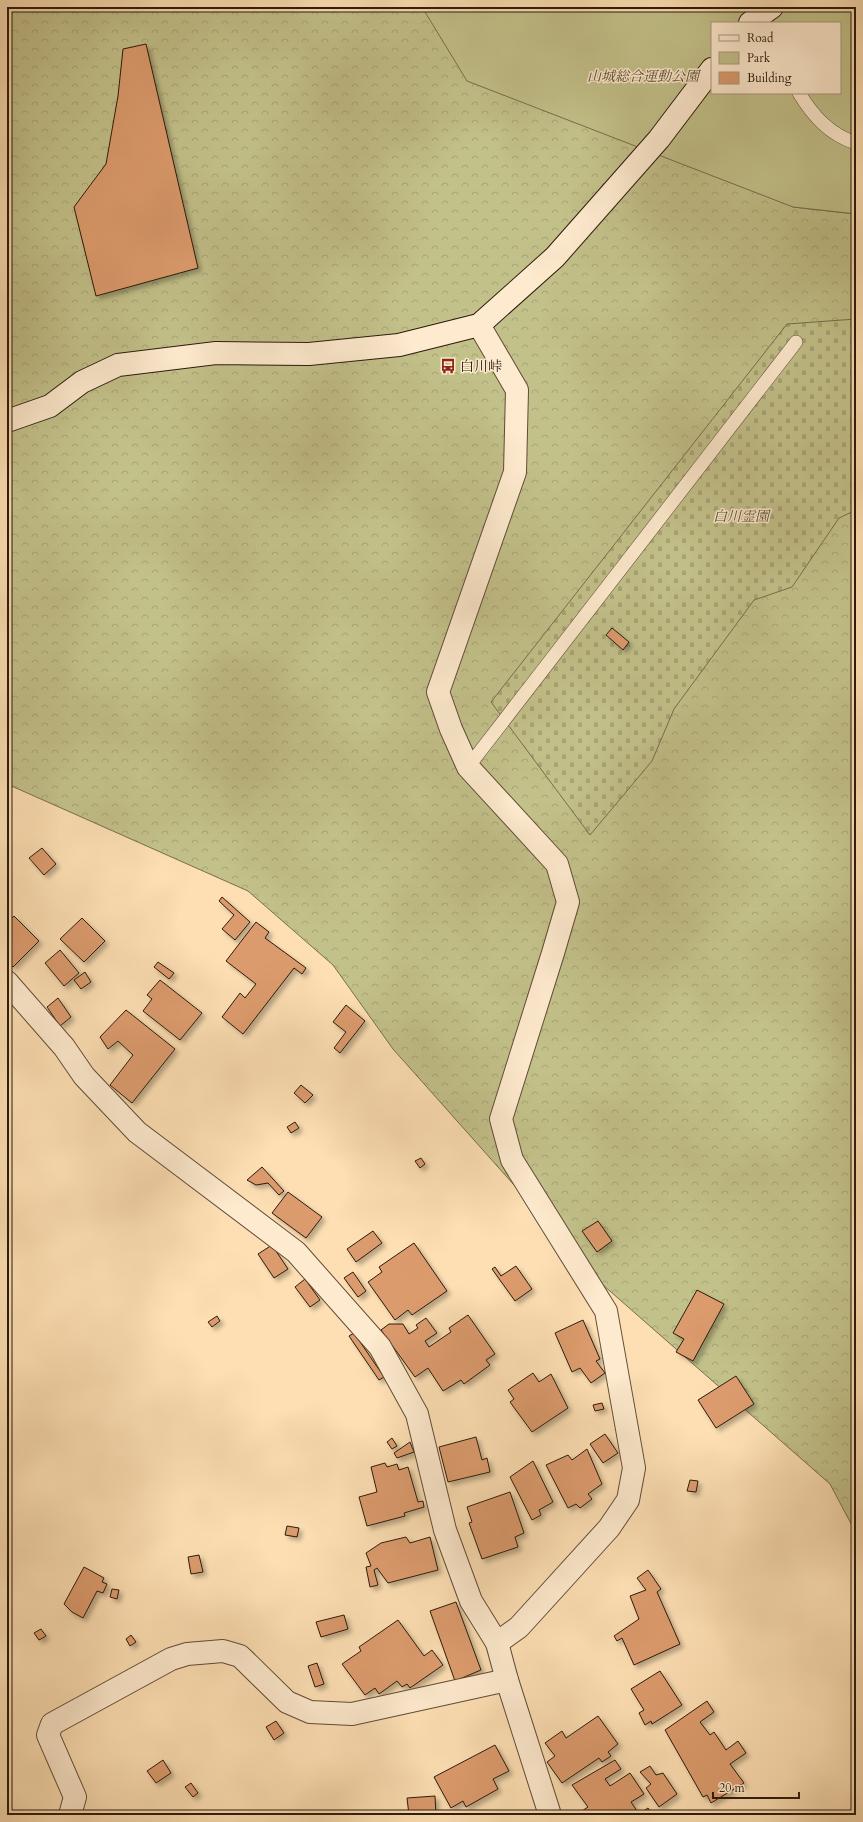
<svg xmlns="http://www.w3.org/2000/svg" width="863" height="1822" font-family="Cardo,'Noto Serif JP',serif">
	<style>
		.forest { fill: url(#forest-crowns); stroke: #776e4c }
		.cemetery { fill: url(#cemetery-stones); stroke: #776e4c }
		.park { fill: #c3c18a; stroke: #776e4c; fill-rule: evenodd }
		.building { fill: #dc9b6d; stroke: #2b1b0e; filter: url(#shadow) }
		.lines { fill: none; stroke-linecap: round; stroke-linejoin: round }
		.lane-casing { stroke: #604c37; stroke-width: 14 }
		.street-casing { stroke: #604c37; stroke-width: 24 }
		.secondary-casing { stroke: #2b1b0e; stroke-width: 24 }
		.lane { stroke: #feeace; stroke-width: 13 }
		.street { stroke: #feeace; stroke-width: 22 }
		.secondary { stroke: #feeace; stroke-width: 22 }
		.labels { text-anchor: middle; stroke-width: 3; stroke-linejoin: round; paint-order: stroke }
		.park-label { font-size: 14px; font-style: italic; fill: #594d33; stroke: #feeace }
		.poi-label { font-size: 14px; fill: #2b1b0e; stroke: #feeace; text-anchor: start }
	</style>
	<defs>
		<pattern id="forest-crowns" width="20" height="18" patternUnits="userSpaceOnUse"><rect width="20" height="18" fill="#c3c18a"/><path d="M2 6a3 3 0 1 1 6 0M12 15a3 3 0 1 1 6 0" fill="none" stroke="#a8a576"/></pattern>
		<pattern id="cemetery-stones" width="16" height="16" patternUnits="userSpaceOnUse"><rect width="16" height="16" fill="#c3c18a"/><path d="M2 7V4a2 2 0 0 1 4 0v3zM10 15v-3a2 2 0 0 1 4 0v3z" fill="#a8a576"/></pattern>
		<filter id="shadow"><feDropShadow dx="3.5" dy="3.5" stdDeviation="2" flood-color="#0004"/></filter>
	</defs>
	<rect width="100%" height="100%" fill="#fddfb3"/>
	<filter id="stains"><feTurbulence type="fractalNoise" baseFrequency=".005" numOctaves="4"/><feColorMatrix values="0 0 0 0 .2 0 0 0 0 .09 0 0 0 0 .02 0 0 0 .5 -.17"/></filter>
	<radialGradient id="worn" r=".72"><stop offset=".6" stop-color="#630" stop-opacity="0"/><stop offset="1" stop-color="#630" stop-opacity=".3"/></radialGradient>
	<path class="forest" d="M7,7h537l249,200 63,7v1319l-26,-49 -227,-199 -210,-236 -60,-84 -85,-74 -241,-107z"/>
	<path class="cemetery" d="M856,319v191l-17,8 -47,69 -38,13 -80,109 -22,52 -62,74 -99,-133 296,-378z"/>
	<path class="park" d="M422,7h434v207l-63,-7 -326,-126zM712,23h128v70h-128z"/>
	<g class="building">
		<path d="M146,44l52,224 -102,28 -22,-89 32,-43 12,-68 5,-47z"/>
		<path d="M612,628l17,14 -6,8 -17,-15z"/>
		<path d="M42,848l14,16 -12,11 -15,-17z"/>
		<path d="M222,897l28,25 -15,18 -13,-11 12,-14 -15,-14z"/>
		<path d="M14,916l25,25 -26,26 -6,-6v-38z"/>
		<path d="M82,918l23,23 -21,21 -24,-23z"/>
		<path d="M256,922l13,10 -4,6 41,30 -4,6 -8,-6 -51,66 -21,-17 18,-24 5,5 11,-14 -30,-23z"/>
		<path d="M60,950l19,23 -15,13 -19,-23z"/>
		<path d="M158,962l16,11 -5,6 -15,-12z"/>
		<path d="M85,972l6,10 -10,7 -7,-9z"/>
		<path d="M160,980l42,33 -22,27 -37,-29 9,-12 -5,-4z"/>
		<path d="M58,998l13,19 -11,9 -13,-19z"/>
		<path d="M346,1005l19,16 -25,32 -6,-5 12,-16 -13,-10z"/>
		<path d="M126,1010l49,39 -43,54 -22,-18 23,-30 -15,-14 -10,8 -8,-12z"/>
		<path d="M301,1085l12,10 -8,8 -11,-10z"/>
		<path d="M295,1122l4,6 -8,5 -4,-6z"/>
		<path d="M421,1158l4,6 -5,4 -5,-7z"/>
		<path d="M262,1167l22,24 -5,4 -11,-12 -12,2 -9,-5z"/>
		<path d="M288,1192l34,25 -16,21 -34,-25z"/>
		<path d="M598,1221l14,20 -15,11 -15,-21z"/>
		<path d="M373,1231l9,12 -26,19 -9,-13z"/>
		<path d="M414,1243l33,48 -35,24 -4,-5 -13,10 -27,-38 14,-10 -3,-5z"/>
		<path d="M272,1245l16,24 -14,9 -16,-24z"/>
		<path d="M516,1266l16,23 -17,12 -23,-32 3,-2 6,9z"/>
		<path d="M353,1272l13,19 -8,6 -14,-19z"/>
		<path d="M305,1279l15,21 -10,7 -15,-20z"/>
		<path d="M697,1290l27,14 -31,57 -17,-9 8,-13 -11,-6z"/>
		<path d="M468,1315l27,39 -9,6 4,5 -26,19 -3,-4 -18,11 -15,-23 -13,9 -34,-47 8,-6h14l6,10 9,-6 -2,-3 10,-7 11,15 -12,8 4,6 22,-15 -2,-4z"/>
		<path d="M217,1316l3,5 -8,6 -4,-5z"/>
		<path d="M583,1320l17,39 -4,2 9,12 -14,10 -11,-15 -8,4 -17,-39z"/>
		<path d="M354,1333l30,44 -5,3 -30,-44z"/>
		<path d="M533,1373l6,9 12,-8 17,34 -36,24 -22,-30 4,-3 -6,-9z"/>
		<path d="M736,1376l18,28 -38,24 -18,-28z"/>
		<path d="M602,1403l2,6 -9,2 -2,-6z"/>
		<path d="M605,1434l13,19 -15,10 -13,-19z"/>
		<path d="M476,1437l6,23 5,-2 3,14 -42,10 -9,-35z"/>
		<path d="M392,1438l5,8 -5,3 -5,-7z"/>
		<path d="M410,1442l4,10 -17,6 -3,-5z"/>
		<path d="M587,1449l15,35 -14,10 4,5 -12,9 -4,-4 -8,4 -22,-43 22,-10 4,5z"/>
		<path d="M533,1461l20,41 -14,8 2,5 -9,5 -22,-43z"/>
		<path d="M385,1463l2,4 10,-3 2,6 9,-3 10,35 5,-1 1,6 -20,6 1,3 -38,10 -8,-29 18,-5 -6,-25z"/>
		<path d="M690,1480l8,1 -2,11 -9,-1z"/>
		<path d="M510,1492l14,41 -9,4 3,10 -36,12 -13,-36 3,-1 -5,-15z"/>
		<path d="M287,1526l12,2 -2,9 -12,-2z"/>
		<path d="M406,1537l4,6 20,-6 8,33 -50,13 -11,-15 -3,2 4,15 -8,2 -4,-20 5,-1 -5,-13 15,-10z"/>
		<path d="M199,1555l4,17 -12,2 -3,-17z"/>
		<path d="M84,1567l20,11 -2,4 5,2 -4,9 -6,-2 -14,27 -11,-6 -8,-8z"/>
		<path d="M648,1570l13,19 -4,3 23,52 -46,21 -12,-27 -5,3 -3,-5 25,-17 -9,-23 16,-6 -9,-12z"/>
		<path d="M112,1589l7,1 -2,9 -7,-2z"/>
		<path d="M456,1602l25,68 -26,11 -25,-70z"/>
		<path d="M344,1615l4,14 -27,8 -5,-15z"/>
		<path d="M398,1620l26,36 8,-6 11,15 -33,23 -3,-4 -5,3 -5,-6 -18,13 -4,-6 -10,7 -23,-31 19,-13 -2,-4z"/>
		<path d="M41,1629l5,7 -7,4 -5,-7z"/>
		<path d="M131,1635l5,7 -6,4 -4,-7z"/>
		<path d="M317,1663l7,21 -9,3 -7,-21z"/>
		<path d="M660,1671l22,34 -30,19 -1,-3 -6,4 -6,-12 5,-3 -13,-21z"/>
		<path d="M707,1701l7,11 -14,10 10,13 4,-3 12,18 12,-9 8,12 -16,11 14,19 -33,20 -4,-8 -4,2 -38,-67z"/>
		<path d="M598,1716l20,28 -10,8 3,4 -9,6 -3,-4 -37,25 -15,-21 8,-6 -10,-13 17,-12 4,7z"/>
		<path d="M276,1721l8,12 -10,7 -8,-13z"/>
		<path d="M495,1745l14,26 -16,8 5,10 -32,18 -3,-6 -12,7 -17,-31z"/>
		<path d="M163,1760l8,13 -15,10 -9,-12z"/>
		<path d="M615,1760l6,9 -16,10 5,7 20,-13 14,21 -13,8 8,12 9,-6 5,7h-77l12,-8 -16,-22z"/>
		<path d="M650,1766l6,9 7,-2 14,21 -18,13 -13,-19 5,-4 -11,-12z"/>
		<path d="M191,1783l7,10 -5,4 -8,-10z"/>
		<path d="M435,1796l1,19h-27l-2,-17z"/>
	</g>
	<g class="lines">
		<g class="lane-casing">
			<g id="lane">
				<path d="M799,93c14,23 31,42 57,50"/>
				<path d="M468,767l328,-425"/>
			</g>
		</g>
		<g class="street-casing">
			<g id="street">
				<path d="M479,325l38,65 -2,82 -77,220 13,37 17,38 89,97 11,38 -15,51 -52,166 11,41 94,151 28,157 -6,32 -19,28 -90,99 -22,16"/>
				<path d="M7,982l57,65 20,29 53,56 159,120 84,95 37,67 28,116 26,71 26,42 10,37 43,135"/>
				<path d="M70,1815l5,-18 -27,-62 4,-11 119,-65 16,-5 36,-3 17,5 47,46 23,10 42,2 155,-34"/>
			</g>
		</g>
		<g class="secondary-casing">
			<g id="secondary">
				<path d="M750,23l22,-16"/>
				<path d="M7,421l43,-15 32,-24 36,-17 98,-12 93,1 90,-9 80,-20 76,-68 104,-118 53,-70"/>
			</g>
		</g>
		<use href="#lane" class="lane"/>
		<use href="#street" class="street"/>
		<use href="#secondary" class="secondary"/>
	</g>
	<defs>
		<g id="bus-bare" transform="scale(1.2)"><path d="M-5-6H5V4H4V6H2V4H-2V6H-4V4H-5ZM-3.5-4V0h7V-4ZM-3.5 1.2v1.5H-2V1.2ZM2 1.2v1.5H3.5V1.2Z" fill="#8f2418" stroke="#feeace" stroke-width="2.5" paint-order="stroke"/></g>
	</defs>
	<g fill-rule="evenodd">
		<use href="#bus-bare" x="448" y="366"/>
	</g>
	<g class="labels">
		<g class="park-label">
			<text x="643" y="81">山城総合運動公園</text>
			<text x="741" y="521">白川霊園</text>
		</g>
		<g class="poi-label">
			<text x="460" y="371">白川峠</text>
		</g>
	</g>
	<rect width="863" height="1822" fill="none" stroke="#fddfb3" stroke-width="24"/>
	<rect x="8" y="8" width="847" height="1806" fill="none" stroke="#2b1b0e" stroke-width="2"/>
	<rect x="12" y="12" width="839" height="1798" fill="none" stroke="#2b1b0e"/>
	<rect x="711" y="22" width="130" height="72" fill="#feeace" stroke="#aa9781"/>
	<rect x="719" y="35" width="20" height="6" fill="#feeace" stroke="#aa9781"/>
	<text x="747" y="42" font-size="12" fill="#2b1b0e">Road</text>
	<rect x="719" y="52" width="20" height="12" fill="#c3c18a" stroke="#aa9781"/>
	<text x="747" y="62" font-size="12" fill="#2b1b0e">Park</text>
	<rect x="719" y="72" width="20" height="12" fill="#dc9b6d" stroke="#aa9781"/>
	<text x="747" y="82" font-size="12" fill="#2b1b0e">Building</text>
	<path d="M713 1792v6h86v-6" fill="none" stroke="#2b1b0e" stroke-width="2"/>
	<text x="719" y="1792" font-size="12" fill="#2b1b0e" stroke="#feeace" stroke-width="3" paint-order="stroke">20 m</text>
	<rect width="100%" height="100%" filter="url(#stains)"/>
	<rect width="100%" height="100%" fill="url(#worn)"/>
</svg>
